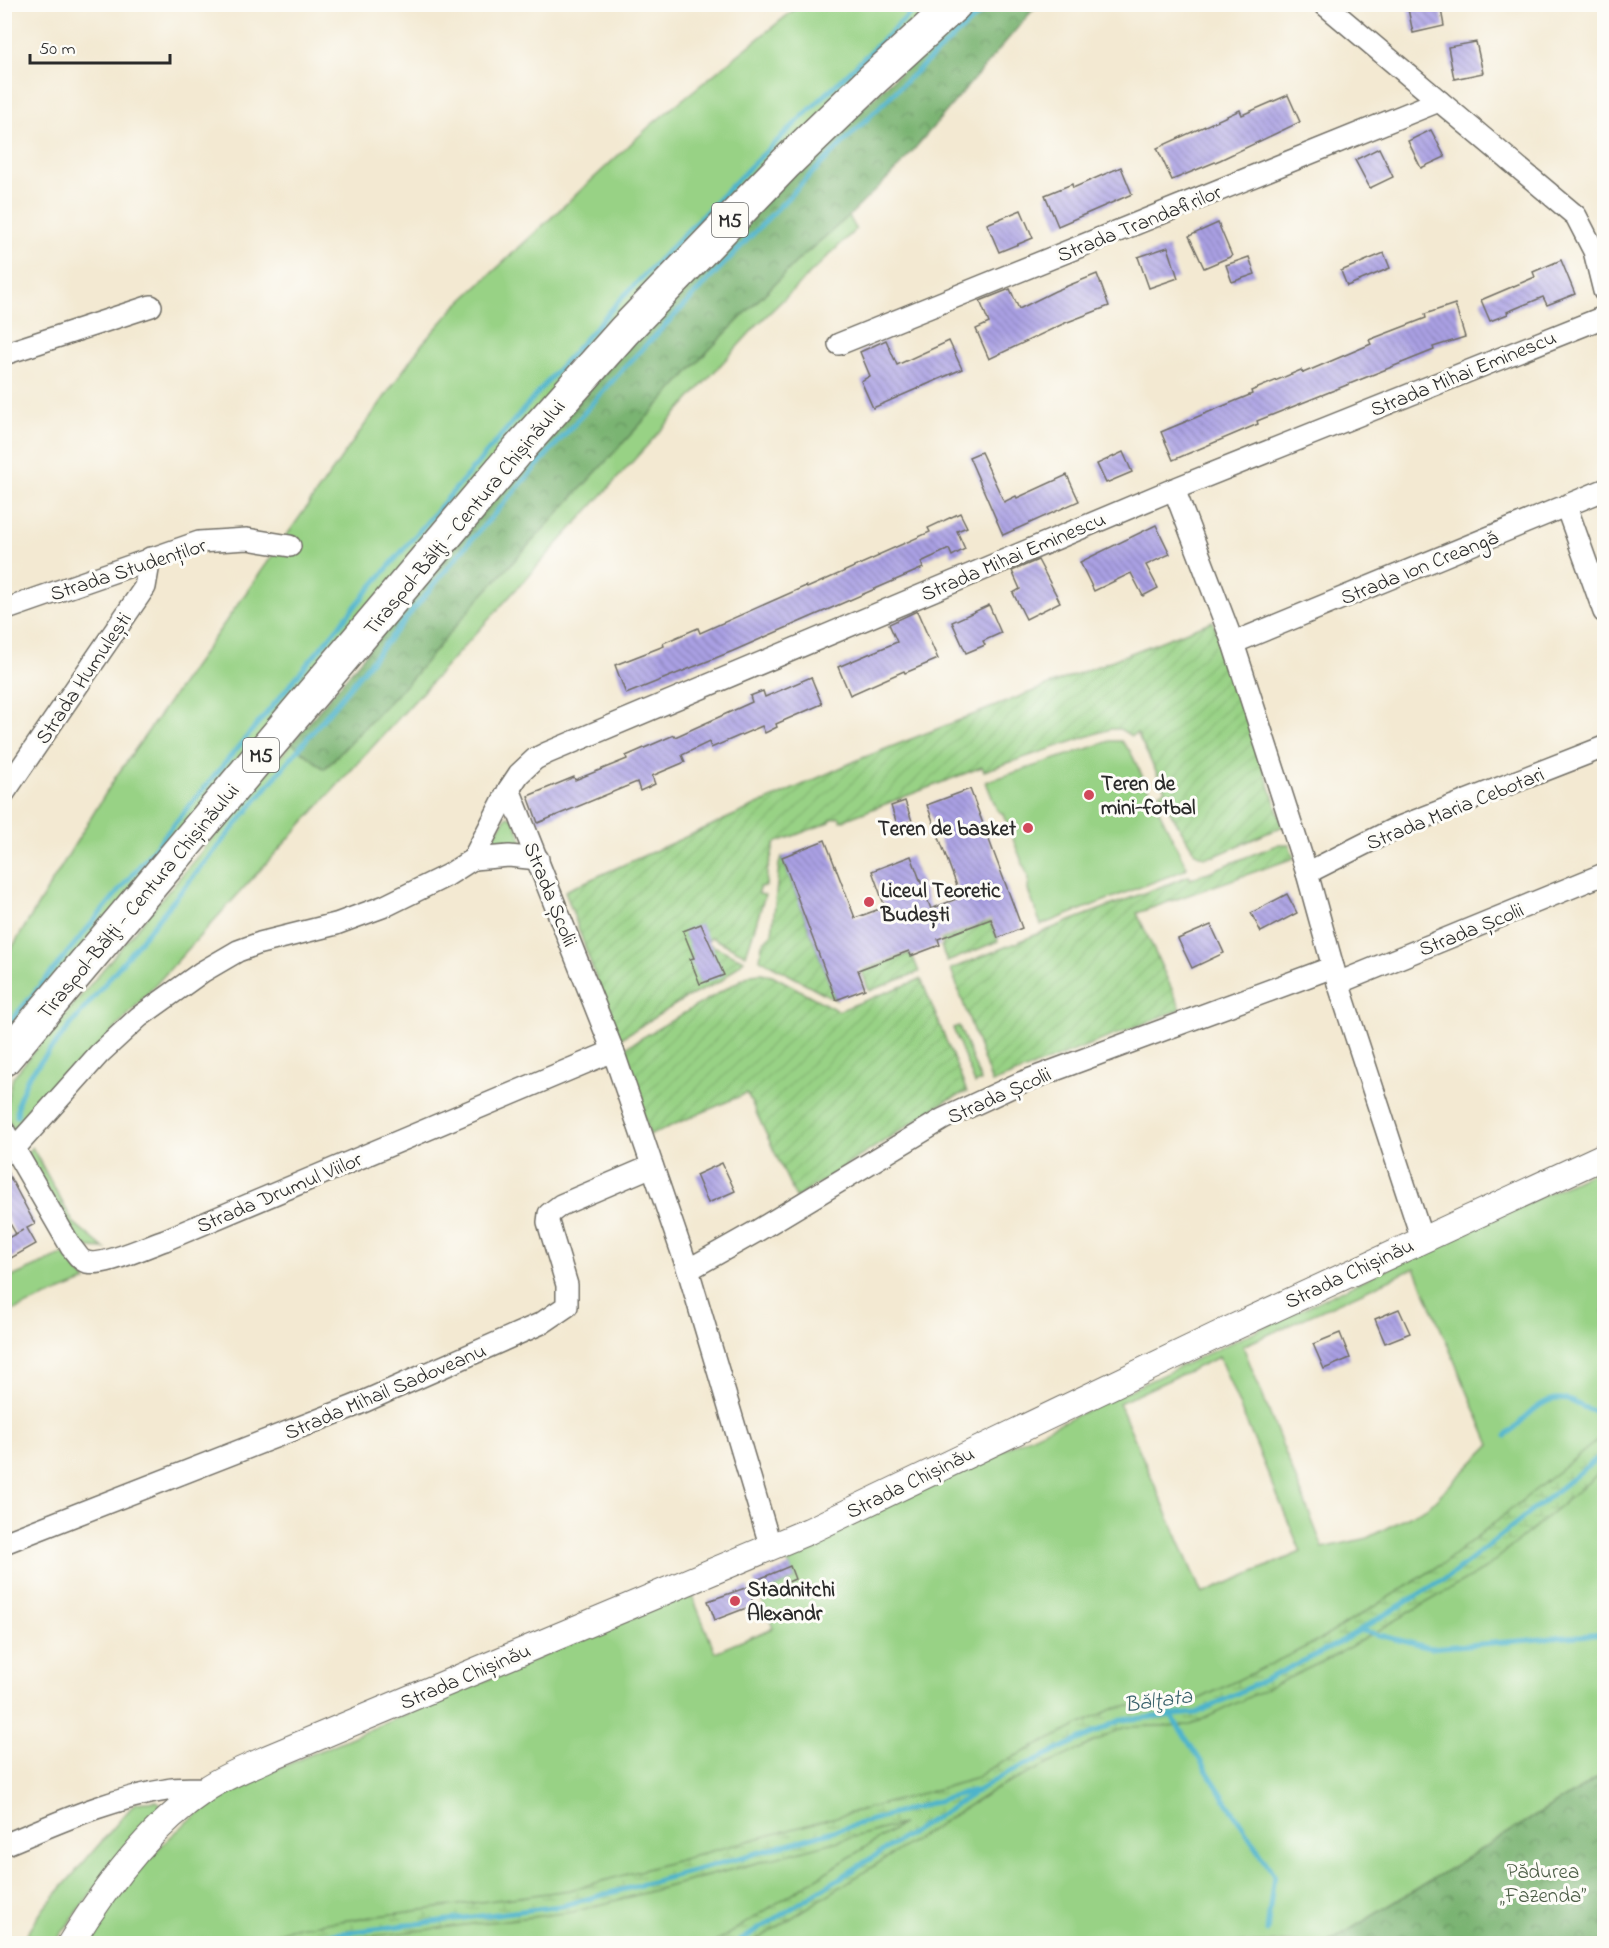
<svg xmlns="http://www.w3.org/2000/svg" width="1609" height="1948" font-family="'Indie Flower',sans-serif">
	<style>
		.green { fill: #98d285; stroke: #627e58; stroke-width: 1.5; fill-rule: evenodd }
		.forest { fill: url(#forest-crowns); stroke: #52704e; stroke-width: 1.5 }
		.wetland { fill: url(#wetland-marsh); stroke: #627e58; stroke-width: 1.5 }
		.garden { fill: url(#garden-furrows); stroke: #627e58; stroke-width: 1.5 }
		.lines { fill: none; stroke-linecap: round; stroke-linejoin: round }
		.stream { stroke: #4db4cc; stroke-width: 5 }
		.building { fill: url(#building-back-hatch) }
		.minor-casing { stroke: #716e65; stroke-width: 24 }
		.tertiary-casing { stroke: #716e65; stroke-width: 28 }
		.trunk-casing { stroke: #716e65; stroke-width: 36 }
		.minor { stroke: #fff; stroke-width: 21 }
		.tertiary { stroke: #fff; stroke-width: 26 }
		.trunk { stroke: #fff; stroke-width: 33 }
		.poi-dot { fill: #d1495b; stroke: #fdfcf7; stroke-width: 2 }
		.labels { text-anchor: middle; stroke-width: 6; stroke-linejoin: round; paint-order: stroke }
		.shield { fill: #fdfcf7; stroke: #6a6a68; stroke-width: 1.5 }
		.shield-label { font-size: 20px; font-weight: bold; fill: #2b2b2b }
		.street-label { font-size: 21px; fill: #2b2b2b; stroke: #fdfcf7 }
		.poi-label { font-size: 21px; font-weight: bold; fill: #2b2b2b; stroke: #fdfcf7; text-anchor: start }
		.park-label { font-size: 21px; fill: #4c5d46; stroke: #fdfcf7 }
		.water-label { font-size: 22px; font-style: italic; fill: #39626b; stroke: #fdfcf7 }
	</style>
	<defs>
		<pattern id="forest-crowns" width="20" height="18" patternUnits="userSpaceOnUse" patternTransform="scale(1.5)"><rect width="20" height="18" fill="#7ab472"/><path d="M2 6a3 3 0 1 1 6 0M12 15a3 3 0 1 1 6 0" fill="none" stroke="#64935e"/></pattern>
		<pattern id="wetland-marsh" width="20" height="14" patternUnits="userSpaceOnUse" patternTransform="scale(1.5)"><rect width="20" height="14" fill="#98d285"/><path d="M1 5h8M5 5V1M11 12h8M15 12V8" fill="none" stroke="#83b473"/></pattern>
		<pattern id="garden-furrows" width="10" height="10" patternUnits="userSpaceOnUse" patternTransform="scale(1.5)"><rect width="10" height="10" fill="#98d285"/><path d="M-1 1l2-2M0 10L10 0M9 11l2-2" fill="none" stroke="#83b473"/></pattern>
		<pattern id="building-back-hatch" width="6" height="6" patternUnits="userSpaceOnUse" patternTransform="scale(1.5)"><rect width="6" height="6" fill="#aaa0e4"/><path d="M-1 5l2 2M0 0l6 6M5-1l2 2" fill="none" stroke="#8b83b9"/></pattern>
	</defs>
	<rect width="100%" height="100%" fill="#fdfcf7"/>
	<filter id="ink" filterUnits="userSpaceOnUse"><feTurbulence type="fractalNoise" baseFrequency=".0167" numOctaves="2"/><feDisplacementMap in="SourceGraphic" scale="12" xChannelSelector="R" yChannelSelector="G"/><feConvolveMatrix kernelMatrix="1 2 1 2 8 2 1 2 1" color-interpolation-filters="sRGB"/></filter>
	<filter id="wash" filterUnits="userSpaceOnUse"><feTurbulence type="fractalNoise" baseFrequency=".008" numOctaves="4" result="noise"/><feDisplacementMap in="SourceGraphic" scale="24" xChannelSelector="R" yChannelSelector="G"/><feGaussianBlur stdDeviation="1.35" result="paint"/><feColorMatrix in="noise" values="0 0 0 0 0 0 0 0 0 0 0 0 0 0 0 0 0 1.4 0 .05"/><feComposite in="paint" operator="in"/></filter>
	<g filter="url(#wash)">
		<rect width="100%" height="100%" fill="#f3e9d2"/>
		<g class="green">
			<path d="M800,5h141l-936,1041 -1,-85 111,-183 307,-434 32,-36 198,-184z"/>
			<path d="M849,216l7,13 -99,96 -732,803 -12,1c-11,-17 -4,-34 0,-52l279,-334 33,26 87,-91 63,-75 232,-251 91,-92z"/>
			<path d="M1110,741h11l9,10 56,115 -1,4 -144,55 -13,-35 1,-11 -26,-65 -6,-4 -11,-28z"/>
			<path d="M507,816l6,2 12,29 -36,5 -2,-7z"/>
			<path d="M959,1026l22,55 -6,3 -22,-56z"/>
			<path d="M32,1147l41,75 32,27 -16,-1 -11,-6 -52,-88z"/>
			<path d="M1604,1167v607l-276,169 -1243,1c31,-50 67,-96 114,-131 18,-13 39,-24 59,-36l433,-184 24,59 58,-24 -14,-34 36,-15 -11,-26zM1415,1268l75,177 -61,61 -62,32 -44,10 -80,-202zM1219,1357l82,195 -99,42 -83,-191z"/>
			<path d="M64,1254l22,27 -81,33v-34z"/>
			<path d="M157,1801l8,7 -41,41 -63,85 -6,9 -35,1 24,-36 91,-105z"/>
		</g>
		<g class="forest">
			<path d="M975,5h62l-138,162 -50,49 -51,44 -91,92 -232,251 -63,75 -88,91 -32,-26c108,-131 217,-263 331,-390 109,-122 230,-240 352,-348z"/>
			<path d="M1604,1774v169h-276z"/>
		</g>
		<path class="wetland" d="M1604,1435v34l-119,100 -151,87 -143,69 -66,2 -133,64 -240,152h-38l188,-119 -329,88 -256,31h-58l30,-15 281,-38 404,-111 15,-10 127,-62 77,-5 125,-61 126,-78z"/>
		<g class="garden">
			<path d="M1213,621l70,205 -68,30 -11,1 -9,-4 -36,-60 6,-3 -28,-57 -6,3 -11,-7h-10l-126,42 -2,-4 -141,54 -2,-4 -9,3v2l-55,21 -8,29 -1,14 -7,1v7l6,1 -19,60 -35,-18 -3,4 1,3 35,16 -23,21 -35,17 -68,42 -53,-149 295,-132z"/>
			<path d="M1279,844h10l5,14 -157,55 44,96 -189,74 -41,-114 119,-48 119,-45 2,3z"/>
			<path d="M782,857l54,143 -76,-41 2,-15 10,-10 7,-70z"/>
			<path d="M990,921l8,20 -51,21 -6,-16 2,-1 -2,-5z"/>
			<path d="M909,953l2,5 2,-1 6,15 -50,19 -7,-20z"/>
			<path d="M761,973l11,2 66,36 83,-32 46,113 -18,7 -153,99 -49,-105 -97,42 -29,-85 130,-76z"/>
		</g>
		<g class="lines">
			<g class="stream">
				<path d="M4,1029l363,-437 187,-218 66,-74 131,-134 169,-162"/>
				<path d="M17,1116l1,-14 10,-25 437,-530 157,-177 180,-187 105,-103 83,-76"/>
				<path d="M1506,1436c19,-17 40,-47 67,-34 11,5 20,11 31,11"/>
				<path d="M1360,1630l70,18 174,-14"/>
				<path d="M1171,1715l103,160 -7,56"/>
				<path d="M285,1944l9,-5 267,-33 147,-39 265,-76"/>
				<path d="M735,1944l265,-167 121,-57 76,-7 135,-66 122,-74 150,-120"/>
			</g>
		</g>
		<g id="blocks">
			<g class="building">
				<path d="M1407,4h33l4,22 -31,7z"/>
				<path d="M1476,42l7,31 -29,6 -6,-32z"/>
				<path d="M1288,95l12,27 -80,38 -48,20 -15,-32 83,-38 2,5z"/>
				<path d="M1431,130l14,27 -24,11 -13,-27z"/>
				<path d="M1379,148l14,29 -23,11 -15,-28z"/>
				<path d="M1121,167l11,27 -74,32 -13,-31 27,-11 1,4z"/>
				<path d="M1021,210l12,28 -34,14 -12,-28z"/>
				<path d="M1218,223l14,33 -28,12 -15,-32z"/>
				<path d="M1168,247l10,31 -29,10 -11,-31z"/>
				<path d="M1384,253l6,15 -43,18 -6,-15z"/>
				<path d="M1249,257l6,17 -23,8 -6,-17z"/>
				<path d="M1561,260l14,34 -28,11 -4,-8 -36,15 1,2 -18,7 -9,-21 54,-23 -2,-5z"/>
				<path d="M1097,274l12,32 -44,17 -76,36 -13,-30 13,-6 -9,-22 30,-12 9,20 36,-18z"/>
				<path d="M1455,304l10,33 -32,10 1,3 -177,71 1,3 -85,36 -12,-28 91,-38 -1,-3 50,-21 2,3 68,-29 -2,-4 57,-22 -1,-4z"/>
				<path d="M886,340l11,25 52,-24 13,28 -89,39 -12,-27 9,-5 -10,-24z"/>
				<path d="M981,452l23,50 12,-6 1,2 50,-23 12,26 -76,34 -34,-78z"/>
				<path d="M1123,452l9,20 -26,11 -9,-19z"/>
				<path d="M960,513l7,14 -10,4 8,18 -13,7 -3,-7 -28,13 2,6 -190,83 -107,43 -11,-29 49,-19 -1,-3 35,-15 2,5 106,-47 1,2 72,-32 -1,-1 52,-23 -2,-4z"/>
				<path d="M1156,525l14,29 -24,11 12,23 -15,8 -12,-23 -37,18 -14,-29z"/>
				<path d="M1038,560l22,42 -34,17 -13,-26 7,-4 -8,-18z"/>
				<path d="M989,605l12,28 -18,8 2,4 -19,8 -14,-31z"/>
				<path d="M917,611l21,48 -33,14 -1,-2 -54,24 -12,-28 59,-25 -8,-18z"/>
				<path d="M811,677l11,27 -46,20 1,3 -12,6 -3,-7 -51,22 -2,-6 -27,13 3,7 -33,14 3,8 -15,7 -3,-9 -99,41 -10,-27 46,-19 1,3 52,-21 -1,-3 48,-21 1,2 77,-35 -2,-6 13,-5 2,6z"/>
				<path d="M970,789l52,139 -24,10 -7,-19 -53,20 2,6 -29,11 -2,-5 -51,19 7,19 -29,11 -54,-143 43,-17 30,78 30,-11 -13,-36 39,-15 20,53 30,-12 -34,-92z"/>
				<path d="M905,801l7,20 -14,6 -7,-21z"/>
				<path d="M1287,894l10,19 -36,19 -10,-19z"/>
				<path d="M701,924l23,51 -24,9 -10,-25 4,-1 -11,-27z"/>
				<path d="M1211,925l13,28 -32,15 -14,-29z"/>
				<path d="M722,1163l13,28 -27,12 -12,-28z"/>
				<path d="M4,1166l31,58 -8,4 9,16 -32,18v-22l19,-10 -7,4 -12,-21z"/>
				<path d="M1399,1309l11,24 -25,10 -10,-24z"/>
				<path d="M1340,1333l10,25 -26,11 -11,-25z"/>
				<path d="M790,1566l5,13 -36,15 -5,-13z"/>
				<path d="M748,1587l6,18 -39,15 -7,-19z"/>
			</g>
		</g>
	</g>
	<g filter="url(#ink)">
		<use href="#blocks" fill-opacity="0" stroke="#716e65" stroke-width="1.5"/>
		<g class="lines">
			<g class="minor-casing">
				<g id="minor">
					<path d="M1324,4l252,212 18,35 10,40"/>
					<path d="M839,344l600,-243"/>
					<path d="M4,354l147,-48"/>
					<path d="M1174,489l59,154 74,230 26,94 89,272"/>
					<path d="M1566,506l38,106"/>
					<path d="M4,610l195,-68 48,-3 43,7"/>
					<path d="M1233,643l371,-153"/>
					<path d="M509,789l104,262 75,219 83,278"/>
					<path d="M4,793l141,-206 5,-29"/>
					<path d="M473,859l36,-3 29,3"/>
					<path d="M1307,873l85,-43 212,-83"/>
					<path d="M1338,983l266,-109"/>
					<path d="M4,1131l67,116c4,4 8,12 13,14 16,8 63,-15 81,-21l448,-189"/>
					<path d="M15,1148l84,-94 40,-37 63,-45 36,-21 22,-8 76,-19 49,-18 63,-31 25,-16 36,-70 10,-15 16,-15 12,-6 627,-264 430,-172"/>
					<path d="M688,1270l69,-39 186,-112 77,-36 313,-116"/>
					<path d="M4,1543l350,-137 188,-83 25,-17v-21l-19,-63 1,-8 12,-9 91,-39"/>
					<path d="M4,1845c51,-21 107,-47 162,-55 13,-3 27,-1 41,-2"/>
				</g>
			</g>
			<g class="tertiary-casing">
				<path id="tertiary" d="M70,1944c35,-57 80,-118 136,-155 19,-13 42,-21 62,-31l541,-227 417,-200 378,-175"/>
			</g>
			<g class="trunk-casing">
				<path id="trunk" d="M4,1059l514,-609 106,-119 162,-168 84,-81 85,-78"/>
			</g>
			<use href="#minor" class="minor"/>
			<use href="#tertiary" class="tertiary"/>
			<use href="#trunk" class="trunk"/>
		</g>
	</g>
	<g class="poi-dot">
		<circle cx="1089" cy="795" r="6"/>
		<circle cx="1028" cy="828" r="6"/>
		<circle cx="869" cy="902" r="6"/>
		<circle cx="735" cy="1601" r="6"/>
	</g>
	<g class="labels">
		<g class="shield">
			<rect x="712" y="203" width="36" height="34" rx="4.5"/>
			<rect x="243" y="738" width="36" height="34" rx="4.5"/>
		</g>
		<g class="shield-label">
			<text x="730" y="227">M5</text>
			<text x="261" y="762">M5</text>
		</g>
		<g class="street-label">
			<text transform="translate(1139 223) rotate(-22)" y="7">Strada Trandafirilor</text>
			<text transform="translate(1463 373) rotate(-22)" y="7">Strada Mihai Eminescu</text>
			<text transform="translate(464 517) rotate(-50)" y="7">Tiraspol-Bălţi - Centura Chișinăului</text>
			<text transform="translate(1013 556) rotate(-23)" y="7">Strada Mihai Eminescu</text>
			<text transform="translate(1419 567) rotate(-22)" y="7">Strada Ion Creangă</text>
			<text transform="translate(128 569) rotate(-18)" y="7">Strada Studenților</text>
			<text transform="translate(83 678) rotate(-56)" y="7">Strada Humulești</text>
			<text transform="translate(1455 808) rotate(-22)" y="7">Strada Maria Cebotari</text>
			<text transform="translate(551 894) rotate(68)" y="7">Strada Școlii</text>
			<text transform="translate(138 901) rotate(-50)" y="7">Tiraspol-Bălţi - Centura Chișinăului</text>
			<text transform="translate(1471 929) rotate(-22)" y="7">Strada Școlii</text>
			<text transform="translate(999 1095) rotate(-24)" y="7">Strada Școlii</text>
			<text transform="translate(279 1192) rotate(-23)" y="7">Strada Drumul Viilor</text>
			<text transform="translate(1349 1273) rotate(-25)" y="7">Strada Chișinău</text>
			<text transform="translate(385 1391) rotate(-23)" y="7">Strada Mihail Sadoveanu</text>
			<text transform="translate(910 1482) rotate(-26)" y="7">Strada Chișinău</text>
			<text transform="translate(465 1676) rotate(-23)" y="7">Strada Chișinău</text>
		</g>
		<g class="poi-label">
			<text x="1101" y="790">Teren de<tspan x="1101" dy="24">mini-fotbal</tspan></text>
			<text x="1016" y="835" text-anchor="end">Teren de basket</text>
			<text x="881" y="897">Liceul Teoretic<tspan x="881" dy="24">Budești</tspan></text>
			<text x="747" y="1596">Stadnitchi<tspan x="747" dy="24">Alexandr</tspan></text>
		</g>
		<g class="park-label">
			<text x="1543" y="1878">Pădurea<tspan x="1543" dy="24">„Fazenda”</tspan></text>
		</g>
		<g class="water-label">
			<text transform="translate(1158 1699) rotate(-8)" y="8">Bălţata</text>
		</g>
	</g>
	<rect width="1609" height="1948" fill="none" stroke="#fdfcf7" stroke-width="24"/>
	<path d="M30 54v9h140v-9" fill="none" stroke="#2b2b2b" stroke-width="3"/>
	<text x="39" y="54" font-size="18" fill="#2b2b2b" stroke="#fdfcf7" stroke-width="4.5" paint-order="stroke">50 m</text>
</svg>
